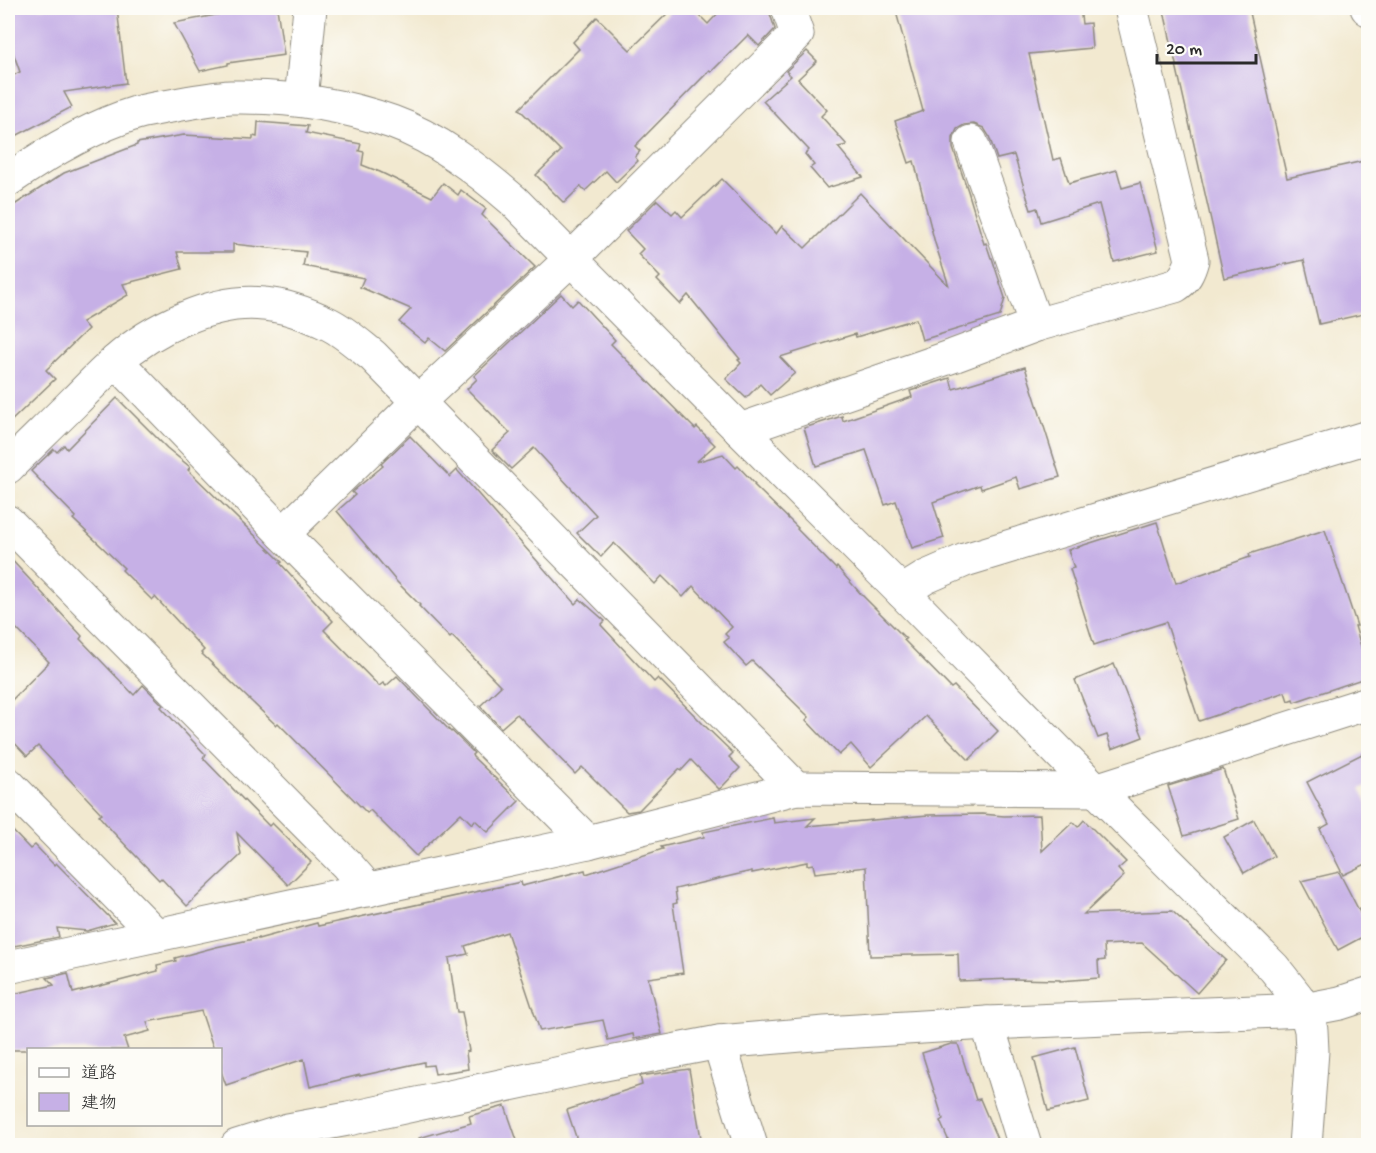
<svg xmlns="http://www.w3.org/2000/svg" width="1376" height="1153" font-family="'Gochi Hand','Klee One',sans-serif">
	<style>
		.building { fill: #c6b0e6 }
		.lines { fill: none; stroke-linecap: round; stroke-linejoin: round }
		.minor-casing { stroke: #8e8a7e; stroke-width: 35 }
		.minor { stroke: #fff; stroke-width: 33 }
	</style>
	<rect width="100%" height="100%" fill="#fdfcf7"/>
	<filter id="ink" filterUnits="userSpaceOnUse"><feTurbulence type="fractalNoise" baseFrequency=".0167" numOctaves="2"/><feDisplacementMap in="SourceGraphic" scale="12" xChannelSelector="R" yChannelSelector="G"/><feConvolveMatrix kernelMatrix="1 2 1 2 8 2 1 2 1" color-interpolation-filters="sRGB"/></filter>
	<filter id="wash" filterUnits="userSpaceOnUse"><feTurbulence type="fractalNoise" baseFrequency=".008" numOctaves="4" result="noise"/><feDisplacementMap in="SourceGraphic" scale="24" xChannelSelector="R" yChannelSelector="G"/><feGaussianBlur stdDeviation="1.35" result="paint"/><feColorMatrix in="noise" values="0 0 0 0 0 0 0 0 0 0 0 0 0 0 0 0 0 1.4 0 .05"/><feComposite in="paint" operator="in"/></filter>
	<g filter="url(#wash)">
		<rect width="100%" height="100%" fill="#f2e9d0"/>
		<g id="blocks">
			<g class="building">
				<path d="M8,8h109l9,75 -62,9 8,15 -64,33v-62l12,-6 -12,-34z"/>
				<path d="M264,8h13l7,47 -56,8v2l-28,6 -26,-48 52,-10z"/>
				<path d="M673,8h19l16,16 13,-14 -3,-2h52v6l5,15 -16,17 -11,-11 -37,37 -2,-1 -74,75 5,5 -5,6 3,4 -22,21 -10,-11 -21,20 -4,-5 -17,17 -28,-28 25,-24 -42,-42 60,-60 -6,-7 24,-25 33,33z"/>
				<path d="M895,8h185l2,16 8,-1 2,25 -63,6 24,106 8,-2 8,25 48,-13 5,18 18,-5 18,68 -44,11 -15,-58 -58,18 -4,-14 -6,2 -17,-55 -17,4 -8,-23 -5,-8 -10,-4 -10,1 -7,4 -4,9v10l15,43 16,53 2,-1 5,15h1l13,40 -5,18 -78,24 -6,-21 -60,18 -1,-3 -75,23 15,16 -25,22 -10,-11 -14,14 -20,-19 15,-16 -3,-3 2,-1 -52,-64 -8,9 -23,-24 3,-3 -22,-23 5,-5 -17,-18 31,-31 15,14 4,-4 6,7 40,-38 54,55 6,-8 23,22 55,-55 89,93 -14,-43 -21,-82 -5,2 -14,-42 28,-10z"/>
				<path d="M1183,8h66l38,170 81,-18v153l-49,11 -15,-64 -80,18 -60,-267z"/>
				<path d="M807,51l10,10 -19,18 29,31 -6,6 26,29 -9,2 25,30 -36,11 -17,-20 4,-3 -9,-11 4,-4 -46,-49 28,-25 -5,-5z"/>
				<path d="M258,122l50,4 -2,7 55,11 -2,7 5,1 -2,13 18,7 52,25 11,-14 15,12 3,-5 25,19 -4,6 53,52 -90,84 -16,-13 -4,5 -26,-21 12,-13 -51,-22 4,-9 -61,-12 3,-14 -73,-8v8h-56l5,17 -59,15 5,11 -46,27 6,7 -42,41 9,9 -47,45v-215l56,-36 73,-28v-2l47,-8 69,4v-3l4,1z"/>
				<path d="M561,294l11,12 6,-6 37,40 -4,4 84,85 2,-2 18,18 -19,17 27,-8 13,14 2,-2 17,18 -1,1 44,43 -1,1 39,40 1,-2 23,26 46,46 -2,1 47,48 3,-2 44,45 -29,29 -43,-44 -55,51 -20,-23 -12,11 -33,-35 3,-3 -57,-56 -6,5 -22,-24 5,-4 -4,-4 7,-7 -39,-41 -10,11 -21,-21 -7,8 -41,-41 -13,14 -24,-24 19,-18 -62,-67 -23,21 -19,-19 18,-17 -43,-44 10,-10 -3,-3z"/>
				<path d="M1025,367l35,110 -40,12 -4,-12 -35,12 -1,-4 -47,17 11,36 -32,10 -16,-47 -11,4 -19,-55 -50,16 -12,-38 38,-12 1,5 69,-24 -2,-6 40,-13 3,11z"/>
				<path d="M117,398l50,50 23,19 -2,3 94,92 -2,1 53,58 -9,9 55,56 4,-3 3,3 11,-10 54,56 1,-1 22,22 -2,2 1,2 46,44 -31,31 -13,-12 -3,4 -11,-11 -45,43 -46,-46 -3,3 -89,-90 -2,2 -75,-72 3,-3 -49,-53 -3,3 -30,-30 2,-2 -51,-49 3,-2 -45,-46 23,-22 3,3 7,-7 3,4z"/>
				<path d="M410,436l40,41 7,-7 118,134 5,-5 25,22 -4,4 53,57 4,-4 45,46 30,29 -4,4 11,11 -19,20 -2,1 -28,-29 -10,11 -2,-2 -40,41 -12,2 -45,-45 -7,7 -58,-60 -16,14 -21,-22 21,-20 -49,-50 -2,2 -31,-32 1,-1 -23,-23 -60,-71 18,-16 -3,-3 31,-26 -2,-2z"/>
				<path d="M1157,522l19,61 74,-26 -1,-3 76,-24 32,96h-2l13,44v7l-74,25 -1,-3 -5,2 -3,-9 -86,29 -33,-99 -72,23 -24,-76 4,-1 -6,-18z"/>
				<path d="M8,556l74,80 -2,3 54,56 9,-10 20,20 -2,2 45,48 -3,3 66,68 3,-3 39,39 -23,23 -51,-52 4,22 -54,51 -26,-28 -2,2 -46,-48 -14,-16 3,-2 -64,-68 -11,10 -19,-20v-32l41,-42 -41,-42z"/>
				<path d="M1114,664l29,73 -31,12 -5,-14 -9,3 -23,-58z"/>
				<path d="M1368,751v34l-8,4 8,15v59l-25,12 -23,-46 9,-5 -22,-42z"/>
				<path d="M1223,769l16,50 -55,17 -16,-50z"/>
				<path d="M982,814l22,2 36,-1 2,36 31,-29 5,5 6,-7 42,42 -8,7 6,7 -40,38 88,-3 54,49 -29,33 -55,-50 -38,2 1,15 -7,1 1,17 -39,3v-1l-48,-1 -53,2 -1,-27 -88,2 -4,-89 -51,6 -2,-9 -6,1v-3l-55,11v-2l-77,18 2,14 -4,1 10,69 -35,5 14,56 -28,5 -1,-5 -25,6 -5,-20 -63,11 -33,-99 -42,14 3,8 -19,4 8,54h5l7,39 -3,1 2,17 -33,5 -2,-9 -9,1v-4l-64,14v-1l-50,12 -6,-28 -78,26 -6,-16v-19h-6l-13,-39 -54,11 3,9 -26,7 4,12h-120v-55l46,-10 -7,-7 21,-5 5,20 85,-22 -1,-6 19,-4 -1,-3 41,-11 42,-9v1l59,-16 1,3 203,-44 1,4 63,-16 1,4 77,-25 -2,-2 43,-10 -1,-5 70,-14 1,5 41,-5 -8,8 121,-11z"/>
				<path d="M1254,820l20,36 -30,17 -20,-36z"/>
				<path d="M8,826l22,23 5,-4 19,20 2,-2 59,60 -28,8 -30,-3 2,9 -45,9 -6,-6z"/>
				<path d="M1339,872l29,56v6l-30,16 -37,-69z"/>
				<path d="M951,1044h7l18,56 4,-1 20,47h-49l-11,-25 3,-2 -21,-66z"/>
				<path d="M1075,1047l14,54 -41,10 -14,-53z"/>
				<path d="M689,1069l12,69 -47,8h-75l-12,-36 75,-25 -2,-9z"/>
				<path d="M505,1106l14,40h-99l-1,-8 52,-15 -2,-7z"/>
			</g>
		</g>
	</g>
	<g filter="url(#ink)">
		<use href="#blocks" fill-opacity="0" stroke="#8e8a7e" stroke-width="1.5"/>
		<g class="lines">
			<g class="minor-casing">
				<g id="minor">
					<path d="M1367,8l1,1"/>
					<path d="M301,100l9,-92"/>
					<path d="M971,142l65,183"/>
					<path d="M8,180c39,-27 82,-53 128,-67 15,-4 30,-6 45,-9 16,-3 33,-6 50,-7 54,-1 110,7 161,25 45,16 86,48 122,79l226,229 162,162 194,198 178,178 23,29 11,22 3,11 1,21 -7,95"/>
					<path d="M116,361l167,173 305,308"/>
					<path d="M740,430l213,-74 83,-31 139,-39c10,-6 14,-15 17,-26l-61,-252"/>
					<path d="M8,467c22,-22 45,-44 68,-67 13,-13 25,-26 39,-38 36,-33 99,-64 149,-58 23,2 44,10 65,20 16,8 30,21 44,32l423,432"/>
					<path d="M8,522l339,343 22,25"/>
					<path d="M283,534l136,-133 152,-142 226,-225 -9,-26"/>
					<path d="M902,592l24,-15 39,-17 403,-123"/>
					<path d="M8,784l148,151"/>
					<path d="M8,967l580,-125 208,-54 300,2 272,-87"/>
					<path d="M987,1023l38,123"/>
					<path d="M719,1042l32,104"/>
					<path d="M237,1146l51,-16 60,-11 236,-51 135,-26 106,-9 162,-10 317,-13 36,-7 28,-9"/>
				</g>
			</g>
			<use href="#minor" class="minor"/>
		</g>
	</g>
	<rect width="1376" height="1153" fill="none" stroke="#fdfcf7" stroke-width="30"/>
	<rect x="27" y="1048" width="195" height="78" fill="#fdfcf7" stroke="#a9a8a5" stroke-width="1.5"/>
	<rect x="39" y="1068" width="30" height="9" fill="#ffffff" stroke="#a9a8a5" stroke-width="1.5"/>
	<text x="81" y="1078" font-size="18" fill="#2b2b2b">道路</text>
	<rect x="39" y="1093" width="30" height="18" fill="#c6b0e6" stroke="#a9a8a5" stroke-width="1.5"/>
	<text x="81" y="1108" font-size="18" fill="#2b2b2b">建物</text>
	<path d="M1157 54v9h99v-9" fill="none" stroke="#2b2b2b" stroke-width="3"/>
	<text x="1166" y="54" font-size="18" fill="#2b2b2b" stroke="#fdfcf7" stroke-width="4.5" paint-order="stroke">20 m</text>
</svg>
